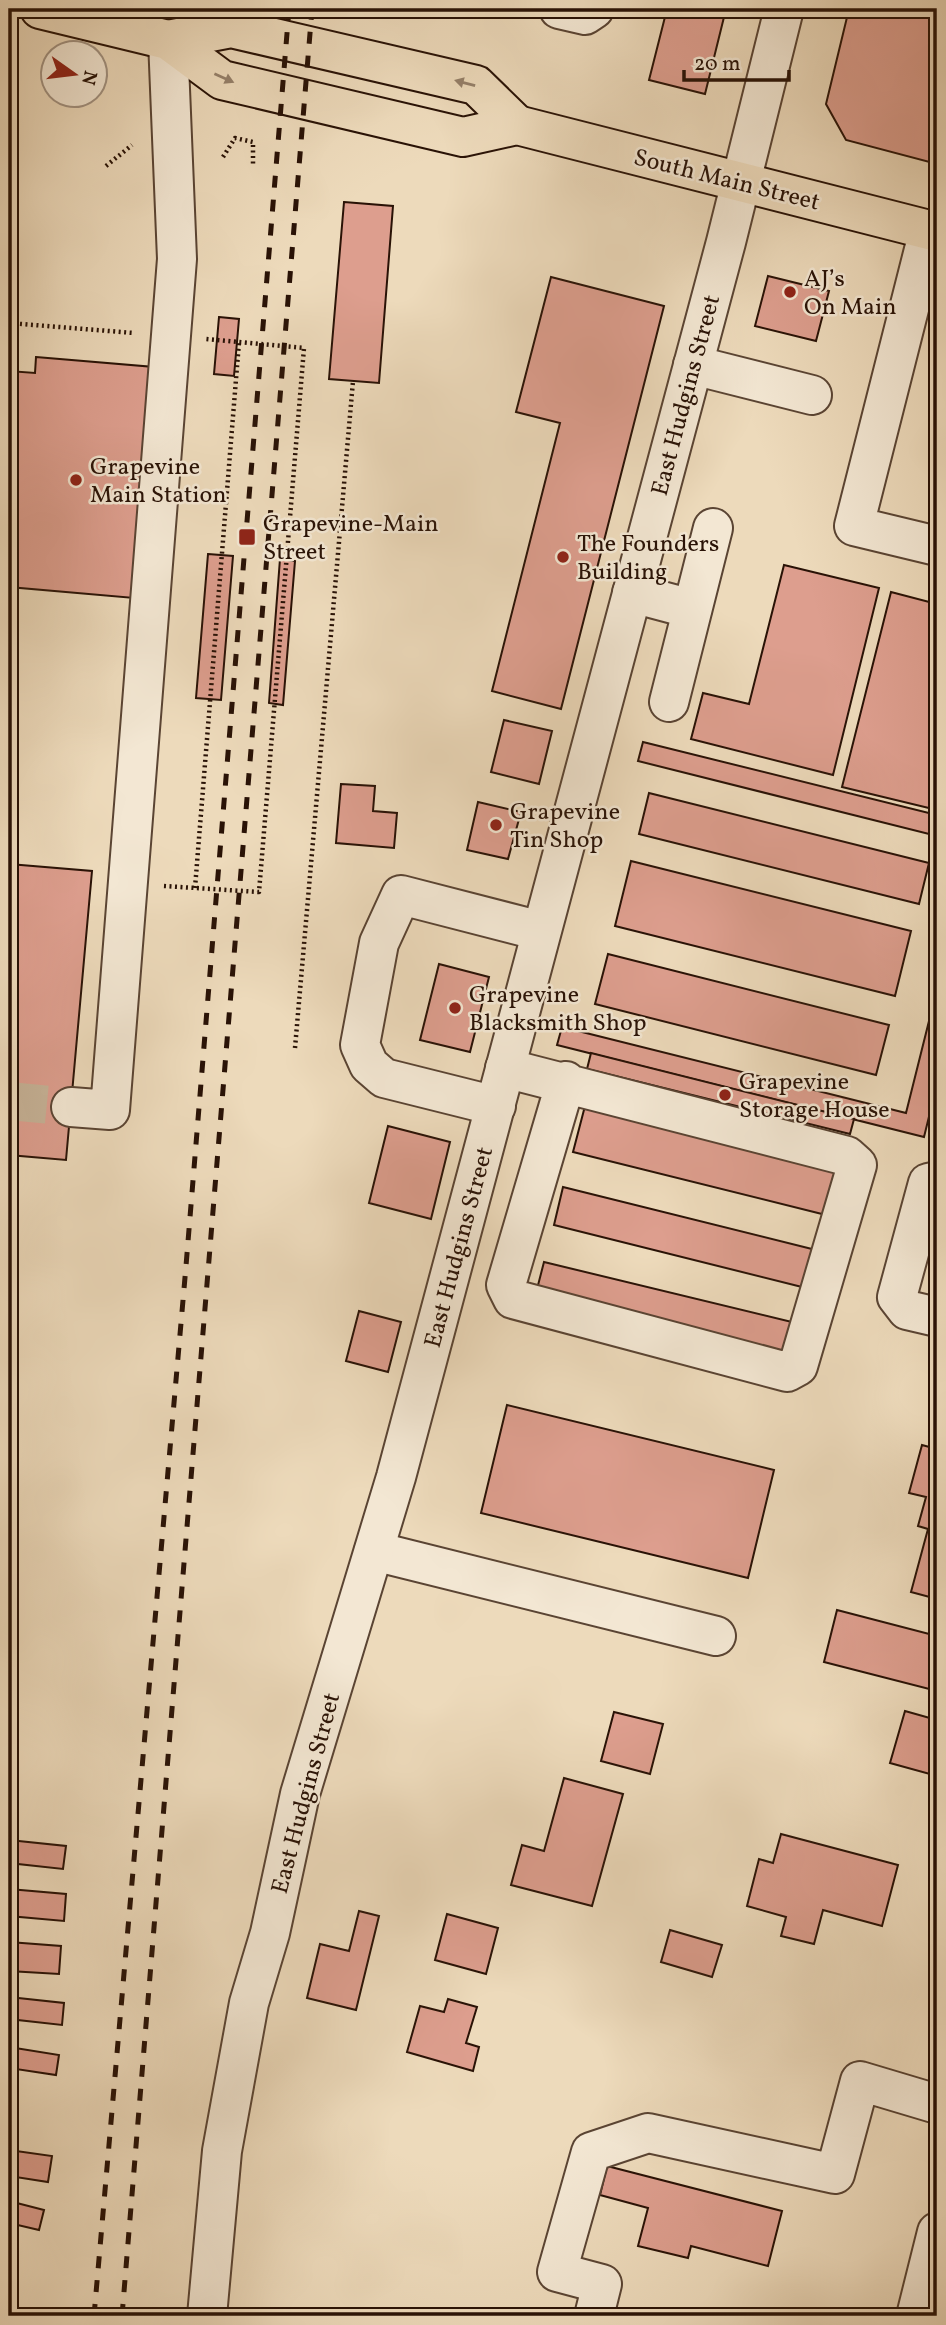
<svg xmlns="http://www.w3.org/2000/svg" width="946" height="2325" font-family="Vollkorn,serif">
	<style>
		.building { fill: #dd9e8e; stroke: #291206; stroke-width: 2 }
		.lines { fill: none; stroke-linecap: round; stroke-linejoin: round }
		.minor-tunnel { stroke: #c6b297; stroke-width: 38; stroke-dasharray: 38 19; stroke-linecap: butt }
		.minor-casing { stroke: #5a4433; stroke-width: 42 }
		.major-casing { stroke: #291206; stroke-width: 42 }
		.path { stroke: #291206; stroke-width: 4.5; stroke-dasharray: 2 3.5; stroke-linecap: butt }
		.minor { stroke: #f3e7d3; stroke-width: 38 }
		.major { stroke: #eddabb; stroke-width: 38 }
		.rail { stroke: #291206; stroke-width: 5; stroke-dasharray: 12 12; stroke-linecap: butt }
		.oneway { fill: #95806a }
		.poi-dot { fill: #8f2418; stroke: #f3e7d3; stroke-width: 2.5 }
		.labels { text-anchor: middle; stroke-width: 5; stroke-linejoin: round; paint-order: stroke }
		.street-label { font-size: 24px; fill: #291206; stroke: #f3e7d3 }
		.poi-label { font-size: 24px; fill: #291206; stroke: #f3e7d3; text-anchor: start }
	</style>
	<rect width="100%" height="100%" fill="#eddabb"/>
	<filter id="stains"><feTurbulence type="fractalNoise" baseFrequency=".00286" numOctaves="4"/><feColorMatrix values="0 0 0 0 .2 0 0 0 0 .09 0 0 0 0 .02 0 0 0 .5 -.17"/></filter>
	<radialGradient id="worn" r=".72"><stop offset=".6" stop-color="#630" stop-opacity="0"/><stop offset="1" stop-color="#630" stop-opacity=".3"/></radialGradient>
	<g class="building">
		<path d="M667,9h59l-21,85 -56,-14z"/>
		<path d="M849,9h88l-3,33 3,1v121l-91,-24 -20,-36z"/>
		<path d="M344,202l49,4 -14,177 -50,-4z"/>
		<path d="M768,276l61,15 -13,50 -61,-15z"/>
		<path d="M551,277l113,29 -103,403 -69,-18 68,-268 -44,-11z"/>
		<path d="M219,317l20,2 -5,57 -20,-2z"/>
		<path d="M937,351v23l-5,-2z"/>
		<path d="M36,357l118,10 -20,231 -125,-11v-216l26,2z"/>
		<path d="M208,554l25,2 -12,144 -25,-2z"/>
		<path d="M280,559l15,2 -12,144 -14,-2z"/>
		<path d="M784,565l95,23 -46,187 -142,-36 12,-46 46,11z"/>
		<path d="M891,592l46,12v206l-95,-23z"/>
		<path d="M504,720l48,11 -13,53 -48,-12z"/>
		<path d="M643,742l294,73v21l-299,-75z"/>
		<path d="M341,784l34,2 -2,25 24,2 -3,35 -58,-5z"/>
		<path d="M649,793l280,70 -10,41 -280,-70z"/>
		<path d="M478,802l43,10 -13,47 -41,-9z"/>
		<path d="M631,861l280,70 -16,65 -280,-70z"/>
		<path d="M9,864l83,7 -26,289 -57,-5z"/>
		<path d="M608,954l281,71 -13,50 -281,-71z"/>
		<path d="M439,964l50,13 -19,75 -50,-12z"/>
		<path d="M937,989v95l-13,53 -367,-92 5,-18 344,86z"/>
		<path d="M591,1053l263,66 -4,15 -263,-65z"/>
		<path d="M585,1106l253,63 -12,46 -253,-63z"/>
		<path d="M388,1126l62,16 -19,77 -62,-16z"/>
		<path d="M563,1187l253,63 -10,38 -252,-63z"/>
		<path d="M544,1262l252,61 -7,32 -253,-62z"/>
		<path d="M359,1311l42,11 -13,50 -42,-11z"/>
		<path d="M507,1405l267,65 -26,108 -267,-65z"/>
		<path d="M922,1445l15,4v150l-26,-7 17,-63 -10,-3 8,-29 -17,-4z"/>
		<path d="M837,1610l100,26v55l-113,-29z"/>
		<path d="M905,1711l32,9v56l-47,-13z"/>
		<path d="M614,1712l49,12 -13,50 -49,-13z"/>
		<path d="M564,1778l59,16 -31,112 -81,-21 11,-40 22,6z"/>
		<path d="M781,1834l117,31 -16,61 -59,-16 -9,34 -33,-8 5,-19 -39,-11 12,-47 14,4z"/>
		<path d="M9,1840l57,6 -3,23 -54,-6z"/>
		<path d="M9,1889l57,5 -2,27 -55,-5z"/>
		<path d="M359,1911l20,5 -23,94 -49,-12 13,-54 29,7z"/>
		<path d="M447,1914l51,14 -12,46 -51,-14z"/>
		<path d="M670,1930l52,15 -10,32 -51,-15z"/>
		<path d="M9,1942l52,4 -2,28 -50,-3z"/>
		<path d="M9,1997l55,6 -2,22 -53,-6z"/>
		<path d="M448,1999l29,8 -11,36 13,4 -6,24 -66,-19 13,-46 24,6z"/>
		<path d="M9,2047l50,8 -3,20 -47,-7z"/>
		<path d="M9,2150l43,6 -4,26 -39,-6z"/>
		<path d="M607,2166l175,45 -14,55 -77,-20 -3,12 -50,-12 10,-38 -48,-13z"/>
		<path d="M9,2201l35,9 -5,20 -30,-7z"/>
	</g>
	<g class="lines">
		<path class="minor-tunnel" d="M9,1101l62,6"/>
		<g class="minor-casing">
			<g id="minor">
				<path d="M559,9l26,6 9,-6"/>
				<path d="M929,230l-75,296 83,20"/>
				<path d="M693,365l119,30"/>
				<path d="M632,593l60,16"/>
				<path d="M669,702l44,-174"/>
				<path d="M505,1068l342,88 10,9 -59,201 -11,6 -274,-73 -7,-14 60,-204"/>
				<path d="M496,1106l-112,-28 -15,-13 -9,-20 19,-102 22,-48 140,36"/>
				<path d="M71,1107l39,3 67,-851 -9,-219"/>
				<path d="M937,1181l-9,2 -31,114 10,13 30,7"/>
				<path d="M374,1551l342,85"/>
				<path d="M207,2316l15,-165 27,-148 21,-70 30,-139 96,-317 330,-1235 58,-233"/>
				<path d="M594,2316l8,-32 -45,-12 34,-120 57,-19 187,41 25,-93 77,23"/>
				<path d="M916,2316l21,-84"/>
			</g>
		</g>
		<g class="major-casing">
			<g id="major">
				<path d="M40,9l128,31 54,40 241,57 54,-12 420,107"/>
				<path d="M168,40l63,-12 245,57 41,40"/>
			</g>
		</g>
		<g class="path">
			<path d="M223,157l12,-19 18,4v22"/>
			<path d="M106,166l26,-21"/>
			<path d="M9,323l125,10"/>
			<path d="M164,886l95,6 45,-544 -98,-9"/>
			<path d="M195,888l44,-546"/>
			<path d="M295,1048l58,-667"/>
		</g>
		<use href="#minor" class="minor"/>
		<use href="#major" class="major"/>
		<g class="rail">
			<path d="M94,2316l92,-1050 103,-1257"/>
			<path d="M122,2316l190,-2307"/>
		</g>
	</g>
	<defs><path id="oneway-solid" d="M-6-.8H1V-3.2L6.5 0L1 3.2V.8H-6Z" transform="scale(1.75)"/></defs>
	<g class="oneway">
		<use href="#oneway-solid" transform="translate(224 78) rotate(24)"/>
		<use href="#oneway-solid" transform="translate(465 83) rotate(-165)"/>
	</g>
	<g class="poi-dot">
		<circle cx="790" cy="292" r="7"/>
		<circle cx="76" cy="480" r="7"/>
		<rect x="238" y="528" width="18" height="18" rx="3.5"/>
		<circle cx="563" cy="557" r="7"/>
		<circle cx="496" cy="825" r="7"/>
		<circle cx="455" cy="1008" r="7"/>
		<circle cx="725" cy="1095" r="7"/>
	</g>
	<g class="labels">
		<g class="street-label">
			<text transform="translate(727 179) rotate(14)" y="8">South Main Street</text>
			<text transform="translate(685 395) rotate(-75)" y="8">East Hudgins Street</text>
			<text transform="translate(458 1247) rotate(-75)" y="8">East Hudgins Street</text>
			<text transform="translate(305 1793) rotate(-75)" y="8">East Hudgins Street</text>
		</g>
		<g class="poi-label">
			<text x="804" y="286">AJ’s<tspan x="804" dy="28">On Main</tspan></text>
			<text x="90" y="474">Grapevine<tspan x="90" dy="28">Main Station</tspan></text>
			<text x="263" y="531">Grapevine-Main<tspan x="263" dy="28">Street</tspan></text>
			<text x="577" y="551">The Founders<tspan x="577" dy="28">Building</tspan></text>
			<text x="510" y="819">Grapevine<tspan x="510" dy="28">Tin Shop</tspan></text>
			<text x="469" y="1002">Grapevine<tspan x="469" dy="28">Blacksmith Shop</tspan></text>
			<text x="739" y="1089">Grapevine<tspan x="739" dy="28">Storage House</tspan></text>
		</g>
	</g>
	<rect width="946" height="2325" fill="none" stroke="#eddabb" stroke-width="35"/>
	<rect x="10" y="10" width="925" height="2304" fill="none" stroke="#291206" stroke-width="3.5"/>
	<rect x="18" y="18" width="911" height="2290" fill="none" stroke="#291206" stroke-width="2"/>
	<g transform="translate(74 74) rotate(104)"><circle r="33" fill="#f3e7d3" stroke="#a29281" stroke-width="2"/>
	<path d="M0-5L12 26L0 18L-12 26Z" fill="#8f2418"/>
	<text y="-10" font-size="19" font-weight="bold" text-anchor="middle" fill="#291206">N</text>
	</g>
	<path d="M684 70v10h105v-10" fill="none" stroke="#291206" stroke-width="3.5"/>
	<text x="694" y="70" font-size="21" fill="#291206" stroke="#f3e7d3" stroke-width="5" paint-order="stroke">20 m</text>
	<rect width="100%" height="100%" filter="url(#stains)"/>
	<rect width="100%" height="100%" fill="url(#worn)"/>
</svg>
